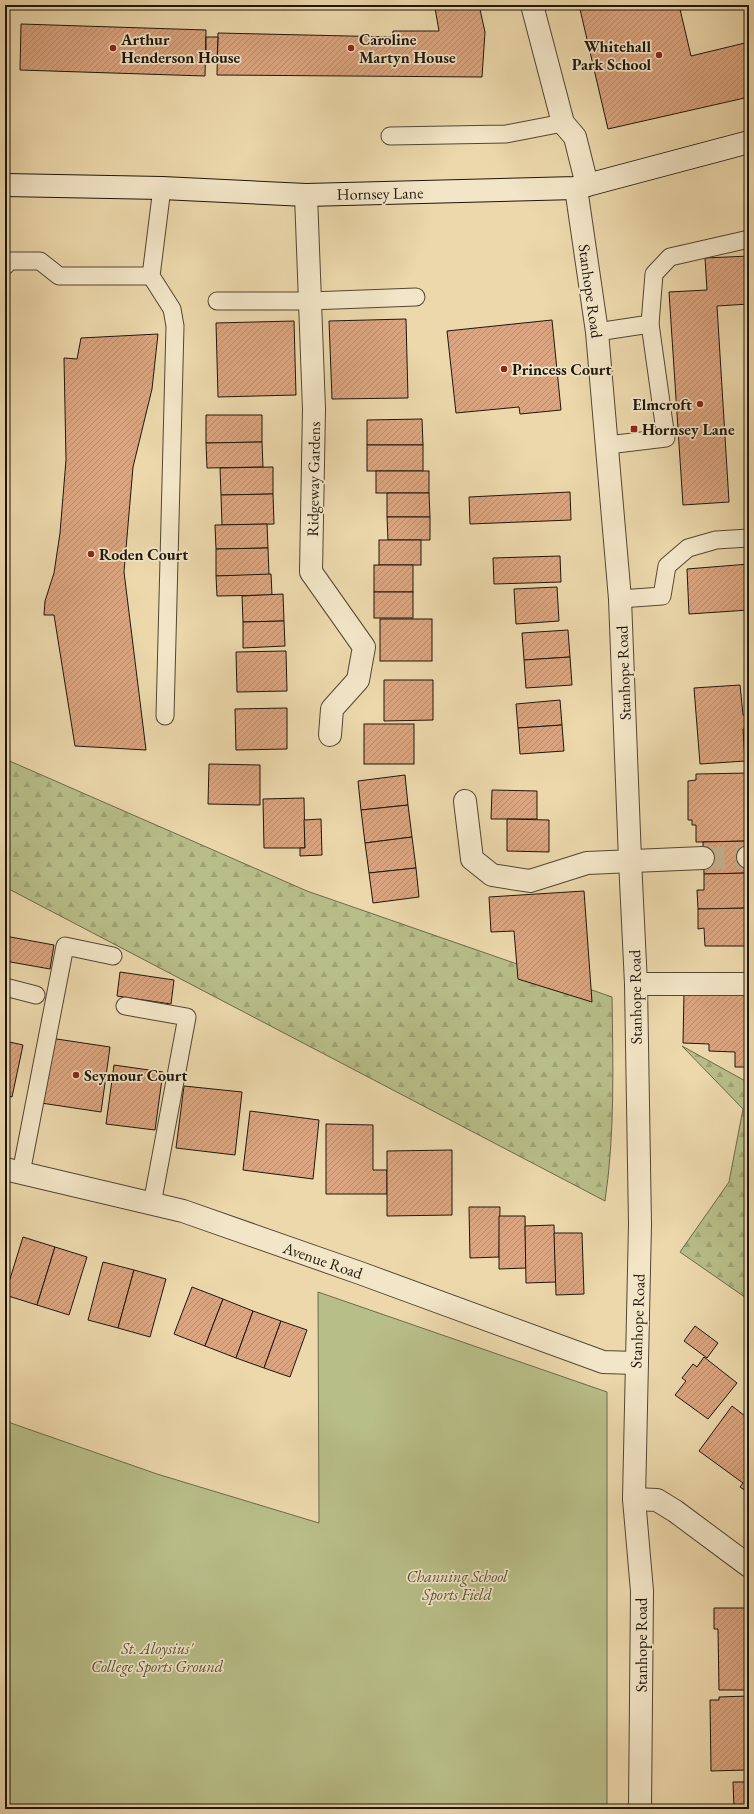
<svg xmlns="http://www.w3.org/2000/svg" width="754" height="1814" font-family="'EB Garamond',serif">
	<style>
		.forest { fill: url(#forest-firs); stroke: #6b6a4a }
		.green { fill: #b8be88; stroke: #6b6a4a }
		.building { fill: url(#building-hatch); stroke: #1e160c }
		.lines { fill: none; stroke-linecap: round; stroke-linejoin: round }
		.minor-tunnel { stroke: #c3b18b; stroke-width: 22; stroke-dasharray: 22 11; stroke-linecap: butt }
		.service-casing { stroke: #524634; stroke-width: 19 }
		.minor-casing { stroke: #524634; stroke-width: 24 }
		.secondary-casing { stroke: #1e160c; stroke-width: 24 }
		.service { stroke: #f3e6c8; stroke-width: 17 }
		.minor { stroke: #f3e6c8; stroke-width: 22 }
		.secondary { stroke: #f3e6c8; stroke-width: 22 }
		.poi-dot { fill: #8f2418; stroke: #f3e6c8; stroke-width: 1.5 }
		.labels { text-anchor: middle; stroke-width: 3.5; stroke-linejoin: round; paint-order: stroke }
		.poi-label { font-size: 16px; font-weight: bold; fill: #1e160c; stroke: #f3e6c8; text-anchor: start }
		.street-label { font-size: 16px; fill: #1e160c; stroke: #f3e6c8 }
		.park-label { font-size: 16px; font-style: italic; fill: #545137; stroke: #f3e6c8 }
	</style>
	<defs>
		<pattern id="forest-firs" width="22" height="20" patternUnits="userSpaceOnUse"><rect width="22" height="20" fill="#b8be88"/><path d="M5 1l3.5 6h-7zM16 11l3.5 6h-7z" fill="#9ea374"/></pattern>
		<pattern id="building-hatch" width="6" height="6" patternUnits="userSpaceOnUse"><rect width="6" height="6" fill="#daa580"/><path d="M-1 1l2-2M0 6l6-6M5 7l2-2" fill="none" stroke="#bb8d6d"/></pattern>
	</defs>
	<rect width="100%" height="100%" fill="#ecd8ab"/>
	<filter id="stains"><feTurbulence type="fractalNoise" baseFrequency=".005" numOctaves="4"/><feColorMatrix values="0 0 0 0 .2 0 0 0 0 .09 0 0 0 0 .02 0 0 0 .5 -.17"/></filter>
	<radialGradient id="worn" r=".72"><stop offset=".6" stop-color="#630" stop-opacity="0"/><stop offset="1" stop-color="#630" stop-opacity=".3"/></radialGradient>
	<g class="forest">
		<path d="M5,759l302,132 305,106c1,67 3,137 -7,204l-600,-314z"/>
		<path d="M682,1046l67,37v217l-69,-48 49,-70 14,-73z"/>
	</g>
	<path class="green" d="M318,1292l289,100v417h-602v-388l152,53 162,49z"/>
	<g class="building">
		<path d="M438,5h41l6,27 -3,45 -265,-2 1,-42 174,4 1,-6h46l-4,-23 4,-1z"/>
		<path d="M579,5h100l12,51 58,-14v55l-141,32z"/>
		<path d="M21,24l185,6 -1,46 -185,-6z"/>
		<path d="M206,37h12l-1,23 -11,-1z"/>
		<path d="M749,256v48l-32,2 12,196 -46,3 -14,-213 38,-2 -2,-32z"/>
		<path d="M406,319l2,79 -76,1 -3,-78z"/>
		<path d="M552,320l9,90 -41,4 -1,-7 -63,6 -9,-82z"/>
		<path d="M294,321l2,74 -78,2 -2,-74z"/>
		<path d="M158,334l-6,55 -19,78 -9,105 22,178 -71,-4 -21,-131h-10l1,-14 9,-28 6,-40 6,-73 -2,-102 13,1 4,-21z"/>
		<path d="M206,415h56v27l-56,1z"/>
		<path d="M422,419l1,26h-56v-25z"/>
		<path d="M262,442l1,25 -56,1 -1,-25z"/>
		<rect x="367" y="445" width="56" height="26"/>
		<path d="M273,467v27l-52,1 -1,-27z"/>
		<rect x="376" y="471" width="53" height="22"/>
		<path d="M570,492l1,28 -101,4 -1,-27z"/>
		<path d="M387,493h42l1,24h-43z"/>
		<path d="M273,494l1,30 -52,1 -1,-30z"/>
		<path d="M387,517h43v23h-42z"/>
		<path d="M267,524l1,24 -52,1 -1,-24z"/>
		<rect x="379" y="540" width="42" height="25"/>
		<path d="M268,548l1,27 -53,1v-27z"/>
		<path d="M560,556l1,26 -67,2 -1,-26z"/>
		<path d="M749,564v46l-60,4 -2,-45z"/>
		<rect x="374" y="565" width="39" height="27"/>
		<path d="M271,574l1,21 -55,1 -1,-20z"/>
		<path d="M557,587l2,34 -43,3 -2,-35z"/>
		<rect x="374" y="592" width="39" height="26"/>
		<path d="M283,594l1,27 -41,1 -1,-26z"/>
		<rect x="380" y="619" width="52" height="42"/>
		<path d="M284,621l1,25 -42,2v-26z"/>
		<path d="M568,630l2,27 -46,3 -2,-27z"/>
		<path d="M286,651l1,40 -50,1 -1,-40z"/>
		<path d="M570,657l2,28 -46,3 -2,-28z"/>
		<path d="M384,680h49v40l-49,1z"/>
		<path d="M740,685l3,30 6,-1v15h-6l2,32 -45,3 -6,-76z"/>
		<path d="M560,700l2,25 -44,3 -2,-24z"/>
		<path d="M287,708v41l-51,1 -1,-41z"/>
		<rect x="364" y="724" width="50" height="40"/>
		<path d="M562,725l2,26 -44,3 -2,-26z"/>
		<path d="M209,764l51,1v40l-52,-1z"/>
		<path d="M749,773v68l-53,1v-17h-4v-5h-4v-39l8,-1v-6z"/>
		<path d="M405,775l3,30 -47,5 -3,-29z"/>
		<path d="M492,790l45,1v28h-46z"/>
		<path d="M304,798l1,50h-41l-1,-49z"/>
		<path d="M408,805l4,32 -47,6 -4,-33z"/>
		<path d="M321,819l1,36 -22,1v-8h5l-1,-28z"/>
		<path d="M507,819l42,1v32l-42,-1z"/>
		<path d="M412,837l4,31 -47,5 -4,-30z"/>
		<path d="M747,841l1,32 -44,1 -1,-32z"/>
		<path d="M416,868l3,29 -46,6 -4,-30z"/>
		<path d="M748,873l1,35 -51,1 -1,-19h7v-16z"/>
		<path d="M584,891l8,111 -74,-23 -4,-48 -23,1 -2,-35z"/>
		<path d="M749,908v38h-44l-1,-18 -6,1v-20z"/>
		<path d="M5,936l49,9 -4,24 -45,-8z"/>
		<path d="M120,972l54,8 -3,24 -54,-8z"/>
		<path d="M684,993l65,1v73h-14v-15l-26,-1v-7l-26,-1z"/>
		<path d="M50,1038l60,9 -9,65 -60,-9z"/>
		<path d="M5,1041l18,4 -11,52 -7,-2z"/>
		<path d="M114,1065l49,7 -8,58 -49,-6z"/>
		<path d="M184,1086l58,6 -7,63 -59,-7z"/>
		<path d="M250,1111l69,9 -6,59 -70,-9z"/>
		<path d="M326,1124l47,1v45h14v24h-61z"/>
		<path d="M452,1150v65l-65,1v-65z"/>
		<path d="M469,1207h31l-1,50 -29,1z"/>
		<path d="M499,1216h26l1,52 -27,1z"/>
		<path d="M554,1225l2,57 -30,1 -1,-57z"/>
		<path d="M554,1233h28l2,61 -28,1z"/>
		<path d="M23,1237l32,10 -18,58 -32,-10z"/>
		<path d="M55,1247l32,10 -18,58 -32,-10z"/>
		<path d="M103,1262l31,8 -16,58 -30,-8z"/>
		<path d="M134,1270l32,9 -16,58 -32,-9z"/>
		<path d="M192,1287l31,12 -18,47 -31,-12z"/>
		<path d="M223,1299l30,12 -17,47 -31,-12z"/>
		<path d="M253,1311l28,10 -17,47 -28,-10z"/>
		<path d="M281,1321l26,9 -17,47 -26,-9z"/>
		<path d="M695,1326l23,17 -11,15 -23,-17z"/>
		<path d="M704,1357l33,26 -29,36 -33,-24 11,-14 -4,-3 11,-14 4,3z"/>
		<path d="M732,1406l17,13v74l-9,-6 3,-4 -44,-32z"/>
		<path d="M714,1608h35v82h-30l-1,-61h-4z"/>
		<path d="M749,1696v79h-3v-5l-35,1 -1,-71h9v-3z"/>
		<path d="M733,1782h16v27h-15z"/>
	</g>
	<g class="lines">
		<path class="minor-tunnel" d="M703,858l45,-1"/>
		<g class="service-casing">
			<g id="service">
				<path d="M390,136l116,-2 57,-11"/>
				<path d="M162,188l-11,88 21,33 3,17 -10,390"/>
				<path d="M5,266l5,-5h30l19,15h92"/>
				<path d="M217,301h93l106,-4"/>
				<path d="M597,332l53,-8 4,-50 16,-17 79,-18"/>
				<path d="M608,445l58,-7 -16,-114"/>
				<path d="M620,599l42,-3 5,-30 21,-18 28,-8 33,-2"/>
				<path d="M5,987l31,8"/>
				<path d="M125,1006l62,11 -35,187"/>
				<path d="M21,1173l44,-227 48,10"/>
			</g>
		</g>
		<g class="minor-casing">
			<g id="minor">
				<path d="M532,5l31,118 12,14 12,48"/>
				<path d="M576,188l21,144 23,267 10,261 6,124 4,240 -6,275 8,92 -2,218"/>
				<path d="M306,195l8,214 -3,163 53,75 -6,33 -26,29 -2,26"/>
				<path d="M465,801l7,58 20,16 38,6 57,-18 116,-5"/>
				<path d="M748,857h1"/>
				<path d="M636,984h113"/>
				<path d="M5,1169l178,42 177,62 243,89 33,1"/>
				<path d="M634,1499l23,1 18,11 74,55"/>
			</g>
		</g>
		<g class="secondary-casing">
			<path id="secondary" d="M5,185l157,3 144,7 270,-7 173,-46"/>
		</g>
		<use href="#service" class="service"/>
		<use href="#minor" class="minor"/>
		<use href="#secondary" class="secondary"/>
	</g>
	<g class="poi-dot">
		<circle cx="113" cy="48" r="4"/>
		<circle cx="351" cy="48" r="4"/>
		<circle cx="659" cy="55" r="4"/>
		<circle cx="504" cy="369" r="4"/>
		<circle cx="700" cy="404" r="4"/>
		<rect x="630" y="425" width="8" height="8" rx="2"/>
		<circle cx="91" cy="554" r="4"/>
		<circle cx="76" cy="1075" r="4"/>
	</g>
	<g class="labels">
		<g class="poi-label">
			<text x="121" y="45">Arthur<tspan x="121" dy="18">Henderson House</tspan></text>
			<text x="359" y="45">Caroline<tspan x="359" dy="18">Martyn House</tspan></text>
			<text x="651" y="52" text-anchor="end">Whitehall<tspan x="651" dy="18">Park School</tspan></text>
			<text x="512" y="375">Princess Court</text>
			<text x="692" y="410" text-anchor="end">Elmcroft</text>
			<text x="642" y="435">Hornsey Lane</text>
			<text x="99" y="560">Roden Court</text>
			<text x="84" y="1081">Seymour Court</text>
		</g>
		<g class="street-label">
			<text transform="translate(380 193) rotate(-1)" y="6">Hornsey Lane</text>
			<text transform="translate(591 291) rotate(82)" y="6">Stanhope Road</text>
			<text transform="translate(313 479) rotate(-89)" y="6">Ridgeway Gardens</text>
			<text transform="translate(623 673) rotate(-92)" y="6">Stanhope Road</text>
			<text transform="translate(635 997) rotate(-91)" y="6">Stanhope Road</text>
			<text transform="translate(323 1260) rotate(19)" y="6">Avenue Road</text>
			<text transform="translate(637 1321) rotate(-88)" y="6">Stanhope Road</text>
			<text transform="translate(641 1645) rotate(-90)" y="6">Stanhope Road</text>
		</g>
		<g class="park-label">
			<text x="457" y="1582">Channing School<tspan x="457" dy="18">Sports Field</tspan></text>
			<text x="157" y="1654">St. Aloysius'<tspan x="157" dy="18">College Sports Ground</tspan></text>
		</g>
	</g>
	<rect width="754" height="1814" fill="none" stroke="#ecd8ab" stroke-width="20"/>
	<rect x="6" y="6" width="742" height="1802" fill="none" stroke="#1e160c" stroke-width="2"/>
	<rect x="10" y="10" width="734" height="1794" fill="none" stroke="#1e160c"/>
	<rect width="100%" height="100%" filter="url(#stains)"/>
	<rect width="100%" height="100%" fill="url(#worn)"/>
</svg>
